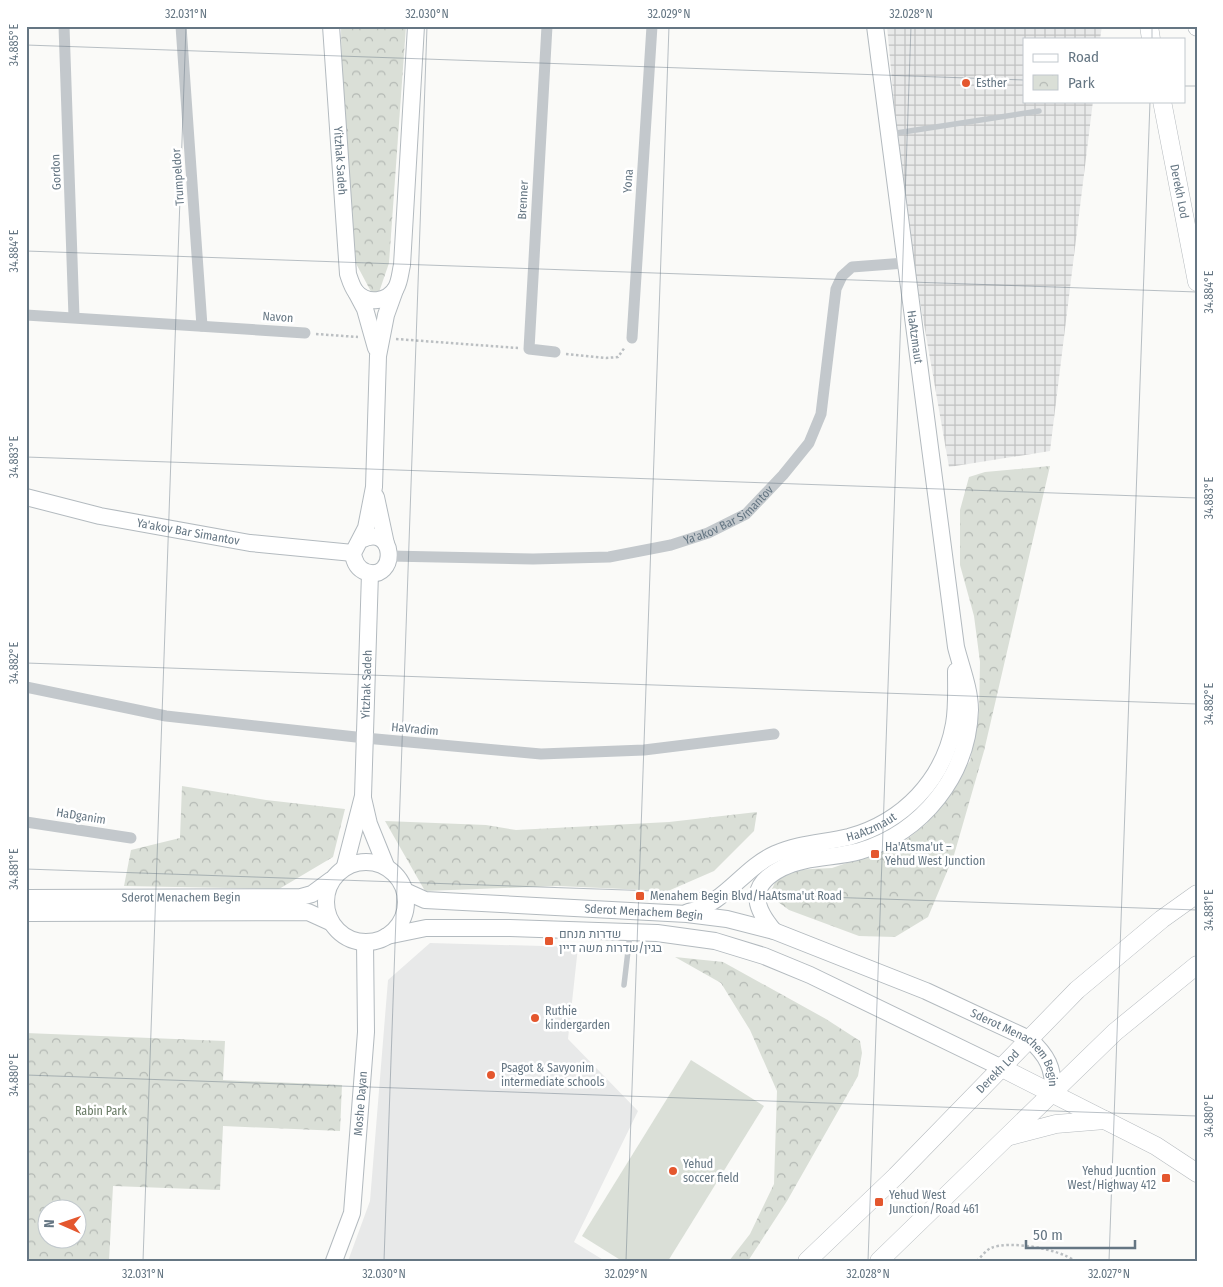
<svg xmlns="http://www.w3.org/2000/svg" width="1223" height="1287" font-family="'Fira Sans Condensed',Heebo,sans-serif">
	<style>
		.built { fill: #e8e9e9 }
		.industrial { fill: url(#industrial-grid) }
		.grass { fill: #dadfd7 }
		.park { fill: url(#park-crowns); fill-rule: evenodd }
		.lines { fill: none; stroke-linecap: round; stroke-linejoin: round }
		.secondary-casing { stroke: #b3babf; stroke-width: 18 }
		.primary-casing { stroke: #b5babe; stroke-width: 19 }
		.path { stroke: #bbbfc2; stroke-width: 2.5; stroke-dasharray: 2.5 2.5; stroke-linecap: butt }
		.lane { stroke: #c3c8cc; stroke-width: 5.5 }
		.street { stroke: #c3c8cc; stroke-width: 11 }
		.secondary { stroke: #fff; stroke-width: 16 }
		.primary { stroke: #fff; stroke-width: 18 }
		.ticks { fill: none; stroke: #657683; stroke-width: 1; stroke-opacity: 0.45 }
		.poi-dot { fill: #e4572e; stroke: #fff; stroke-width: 2 }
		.labels { text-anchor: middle; stroke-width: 5; stroke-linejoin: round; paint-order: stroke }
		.poi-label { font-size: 12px; fill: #657683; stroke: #fff; text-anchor: start }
		.street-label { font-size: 12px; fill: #657683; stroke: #fff }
		.park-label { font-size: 12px; fill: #687a64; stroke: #fff }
		.neatline { fill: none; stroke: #657683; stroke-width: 2 }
		.ticks-label { font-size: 12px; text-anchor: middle; fill: #657683 }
	</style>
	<defs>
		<pattern id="industrial-grid" width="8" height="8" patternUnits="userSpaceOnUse" patternTransform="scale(1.25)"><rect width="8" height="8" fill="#e8e9e9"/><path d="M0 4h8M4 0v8" fill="none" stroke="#c0c1c2"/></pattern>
		<pattern id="park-crowns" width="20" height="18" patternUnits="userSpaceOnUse" patternTransform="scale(1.25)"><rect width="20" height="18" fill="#dadfd7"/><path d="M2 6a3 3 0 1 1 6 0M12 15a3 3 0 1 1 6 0" fill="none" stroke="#b4b9b4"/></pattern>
	</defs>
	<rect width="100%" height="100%" fill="#fafaf8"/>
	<path class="built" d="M430,943l148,4 -10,92 70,72 -64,131 31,19h-257l22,-60 18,-221z"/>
	<path class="industrial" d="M887,26h215l-2,13h-76v62h69l-43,350 -101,16 -39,-223 -11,-87z"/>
	<path class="grass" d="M691,1060l73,46 -96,155h-46l-40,-25z"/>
	<g class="park">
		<path d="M341,26h65l-17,237 -13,38 -24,-45 -10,-152z"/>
		<path d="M1050,466l-66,285 -30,104 -26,62 -33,20 -36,-1 -70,-26 -15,-11 -2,-10 6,-13 15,-6 39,-2 68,-23 27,-22 43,-62 9,-48 1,-51 -6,-46 -14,-51v-55l9,-33 16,-5z"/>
		<path d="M182,786l84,14 79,9 -12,48 -54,32 -155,-3 7,-36 49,-12z"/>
		<path d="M757,812l-3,19 -40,40 -46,20 -110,-5 -133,5 -40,-70 101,4 30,5 153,-8z"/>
		<path d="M675,957l48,5 103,57 34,22 2,12 -4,23 -71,125 -39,60h-19l21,-27 24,-50 3,-93 -27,-61 -29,-47z"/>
		<path d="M26,1033l199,8 -2,39 119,5 -2,46 -117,-5 -3,64 -107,-4 -4,75h-83zM48,1210h30v30h-30z"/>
	</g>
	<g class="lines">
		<g class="secondary-casing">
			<g id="secondary">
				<path id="s2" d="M331,26l17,248c2,6 4,13 8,18 11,13 32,10 40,-4 4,-7 4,-15 6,-23l14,-239"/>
				<path d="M356,292l9,17 11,39"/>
				<path id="s3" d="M26,497l74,19 150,27 103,10"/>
				<path d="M376,497l10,47"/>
				<path d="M361,540c35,-18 37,42 5,32 -8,-3 -12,-10 -13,-19l13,-25 8,-41 4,-131 8,-41 9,-25"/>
				<path d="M363,798l6,26 17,42"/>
				<circle cx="366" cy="902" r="40"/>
				<path id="s4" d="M345,866l18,-70 7,-223"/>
				<path id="s5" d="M405,891l20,9 262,14 40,5 47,12 152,60 103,48c18,16 25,29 24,54"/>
				<path id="s6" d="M26,898l275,-1 11,-3 19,-14"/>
				<path id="s7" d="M688,912c37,-8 54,-43 87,-58 24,-11 49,-11 74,-17 54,-15 95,-57 105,-113 3,-17 2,-35 2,-53"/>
				<path d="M26,913l282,-1 22,10"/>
				<path d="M774,931c-22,-26 -25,-46 8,-63 23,-12 54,-10 78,-17 63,-19 108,-76 110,-141 0,-21 -9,-43 -14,-63l-81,-621"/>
				<path d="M387,936l39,-8h84l147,5 58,8 49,15 46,19 192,93"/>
				<path id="s8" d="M334,1261l18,-48 14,-181 -1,-90"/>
			</g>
		</g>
		<g class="primary-casing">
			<g id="primary">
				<path d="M1149,26l2,13"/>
				<path d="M1197,26v1"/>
				<path id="s9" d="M1162,101l35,181"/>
				<path d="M1002,1068l154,78 41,27"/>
				<path d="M1010,1136l46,-12 49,-4"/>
				<path id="s10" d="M807,1261l89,-85 181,-186 85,-71 35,-25"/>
				<path d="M879,1261l236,-229 82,-67"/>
			</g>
		</g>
		<g class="path">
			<path d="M316,334l42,3"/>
			<path d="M396,339l122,9"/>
			<path d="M566,354l40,4 12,-1 7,-10"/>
			<path d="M977,1261c4,-4 9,-11 14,-13 19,-8 68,1 84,13"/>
		</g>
		<g class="lane">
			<path d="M890,134l149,-23"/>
			<path d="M624,985l6,-51"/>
		</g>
		<g class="street">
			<path d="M64,26l10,291"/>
			<path d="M181,26l21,300"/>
			<path d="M547,26l-18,323 26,3"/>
			<path d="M26,315l279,18"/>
			<path d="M632,338l20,-312"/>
			<path id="s1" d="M389,556l144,3 76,-2 62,-12 37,-12 38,-19 37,-39 26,-32 12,-29 15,-125 6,-13 10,-9 53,-4"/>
			<path d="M26,687l140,29 199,22 176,16 103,-4 130,-16"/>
			<path d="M26,822l105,16"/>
		</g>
		<use href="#secondary" class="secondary"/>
		<use href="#primary" class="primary"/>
	</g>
	<path class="ticks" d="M1152,39v-13M26,45l998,35M1184,86h13M26,251l1171,41M26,457l1171,41M26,663l1171,41M26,869l1171,41M26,1075l1171,41M143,1261l43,-1235M384,1261l43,-1235M626,1261l43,-1235M868,1261l43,-1235M1109,1261l41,-1160"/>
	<g class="poi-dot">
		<circle cx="966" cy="83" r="5"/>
		<rect x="870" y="849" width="10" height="10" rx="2.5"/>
		<rect x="635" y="891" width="10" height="10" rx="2.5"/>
		<rect x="544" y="936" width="10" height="10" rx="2.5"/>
		<circle cx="535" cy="1018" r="5"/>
		<circle cx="491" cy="1075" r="5"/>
		<circle cx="673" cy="1171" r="5"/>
		<rect x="1161" y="1173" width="10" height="10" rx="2.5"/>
		<rect x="874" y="1197" width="10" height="10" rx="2.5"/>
	</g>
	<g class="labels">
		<g class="poi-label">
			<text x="976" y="87">Esther</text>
			<text x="885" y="851">Ha'Atsma'ut –<tspan x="885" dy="14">Yehud West Junction</tspan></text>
			<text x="650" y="900">Menahem Begin Blvd/HaAtsma'ut Road</text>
			<text x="559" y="938">שדרות מנחם<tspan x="559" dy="14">בגין/שדרות משה דיין</tspan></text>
			<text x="545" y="1015">Ruthie<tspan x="545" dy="14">kindergarden</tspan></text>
			<text x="501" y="1072">Psagot &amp; Savyonim<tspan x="501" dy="14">intermediate schools</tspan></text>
			<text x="683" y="1168">Yehud<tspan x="683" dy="14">soccer field</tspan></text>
			<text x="1156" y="1175" text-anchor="end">Yehud Jucntion<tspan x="1156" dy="14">West/Highway 412</tspan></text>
			<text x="889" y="1199">Yehud West<tspan x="889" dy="14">Junction/Road 461</tspan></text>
		</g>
		<g class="street-label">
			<text dy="4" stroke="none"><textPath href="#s2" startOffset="135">Yitzhak Sadeh</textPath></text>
			<text transform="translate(56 172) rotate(-92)" y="4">Gordon</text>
			<text transform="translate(178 177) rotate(-94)" y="4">Trumpeldor</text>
			<text transform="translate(628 181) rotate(-86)" y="4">Yona</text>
			<text dy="4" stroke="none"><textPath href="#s9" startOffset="92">Derekh Lod</textPath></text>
			<text transform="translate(523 200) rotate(-87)" y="4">Brenner</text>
			<text transform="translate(278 317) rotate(4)" y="4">Navon</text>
			<text transform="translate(915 337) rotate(82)" y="4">HaAtzmaut</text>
			<text dy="4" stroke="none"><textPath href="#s1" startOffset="349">Ya'akov Bar Simantov</textPath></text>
			<text dy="4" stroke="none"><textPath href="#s3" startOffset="166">Ya'akov Bar Simantov</textPath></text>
			<text dy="4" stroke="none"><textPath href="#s4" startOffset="184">Yitzhak Sadeh</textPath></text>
			<text transform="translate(415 729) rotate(5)" y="4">HaVradim</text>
			<text transform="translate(81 816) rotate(9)" y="4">HaDganim</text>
			<text dy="4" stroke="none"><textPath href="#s7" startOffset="206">HaAtzmaut</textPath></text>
			<text dy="4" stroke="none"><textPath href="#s6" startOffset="155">Sderot Menachem Begin</textPath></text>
			<text dy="4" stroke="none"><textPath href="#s5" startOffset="241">Sderot Menachem Begin</textPath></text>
			<text dy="4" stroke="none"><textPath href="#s5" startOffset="646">Sderot Menachem Begin</textPath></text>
			<text dy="4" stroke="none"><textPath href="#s10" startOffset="269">Derekh Lod</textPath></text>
			<text dy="4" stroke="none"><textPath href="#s8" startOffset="161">Moshe Dayan</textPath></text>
		</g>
		<g class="park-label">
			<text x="101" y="1115">Rabin Park</text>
		</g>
	</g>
	<rect width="1223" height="1287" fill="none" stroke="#ffffff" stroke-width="55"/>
	<rect x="1023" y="38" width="162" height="65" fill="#ffffff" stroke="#c1c8cd"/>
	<rect x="1033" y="54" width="25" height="8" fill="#ffffff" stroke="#c1c8cd"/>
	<text x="1068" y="62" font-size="15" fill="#657683">Road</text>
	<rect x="1033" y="75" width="25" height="15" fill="url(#park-crowns)" stroke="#c1c8cd"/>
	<text x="1068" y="88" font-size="15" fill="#657683">Park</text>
	<g transform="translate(62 1224) rotate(272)"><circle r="24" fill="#ffffff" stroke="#c1c8cd"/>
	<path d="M0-4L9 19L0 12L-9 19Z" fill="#e4572e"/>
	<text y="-8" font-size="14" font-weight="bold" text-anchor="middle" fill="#657683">N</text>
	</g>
	<path d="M1026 1240v8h109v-8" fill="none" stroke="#657683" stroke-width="2.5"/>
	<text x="1033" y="1240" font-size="15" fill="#657683" stroke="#ffffff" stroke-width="4" paint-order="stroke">50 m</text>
	<rect x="28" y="28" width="1168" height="1232" class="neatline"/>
	<g class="ticks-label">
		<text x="186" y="18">32.031°N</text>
		<text x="427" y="18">32.030°N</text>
		<text x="669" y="18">32.029°N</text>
		<text x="911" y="18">32.028°N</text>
		<text transform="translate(14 45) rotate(-90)" y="4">34.885°E</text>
		<text transform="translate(14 251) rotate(-90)" y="4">34.884°E</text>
		<text transform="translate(1209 292) rotate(-90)" y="4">34.884°E</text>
		<text transform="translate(14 457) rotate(-90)" y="4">34.883°E</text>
		<text transform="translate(1209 498) rotate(-90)" y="4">34.883°E</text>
		<text transform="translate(14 663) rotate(-90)" y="4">34.882°E</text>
		<text transform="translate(1209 704) rotate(-90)" y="4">34.882°E</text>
		<text transform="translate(14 869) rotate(-90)" y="4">34.881°E</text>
		<text transform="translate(1209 910) rotate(-90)" y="4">34.881°E</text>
		<text transform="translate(14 1075) rotate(-90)" y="4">34.880°E</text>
		<text transform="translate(1209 1116) rotate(-90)" y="4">34.880°E</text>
		<text x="143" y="1278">32.031°N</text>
		<text x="384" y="1278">32.030°N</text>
		<text x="626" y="1278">32.029°N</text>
		<text x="868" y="1278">32.028°N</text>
		<text x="1109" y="1278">32.027°N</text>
	</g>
</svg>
